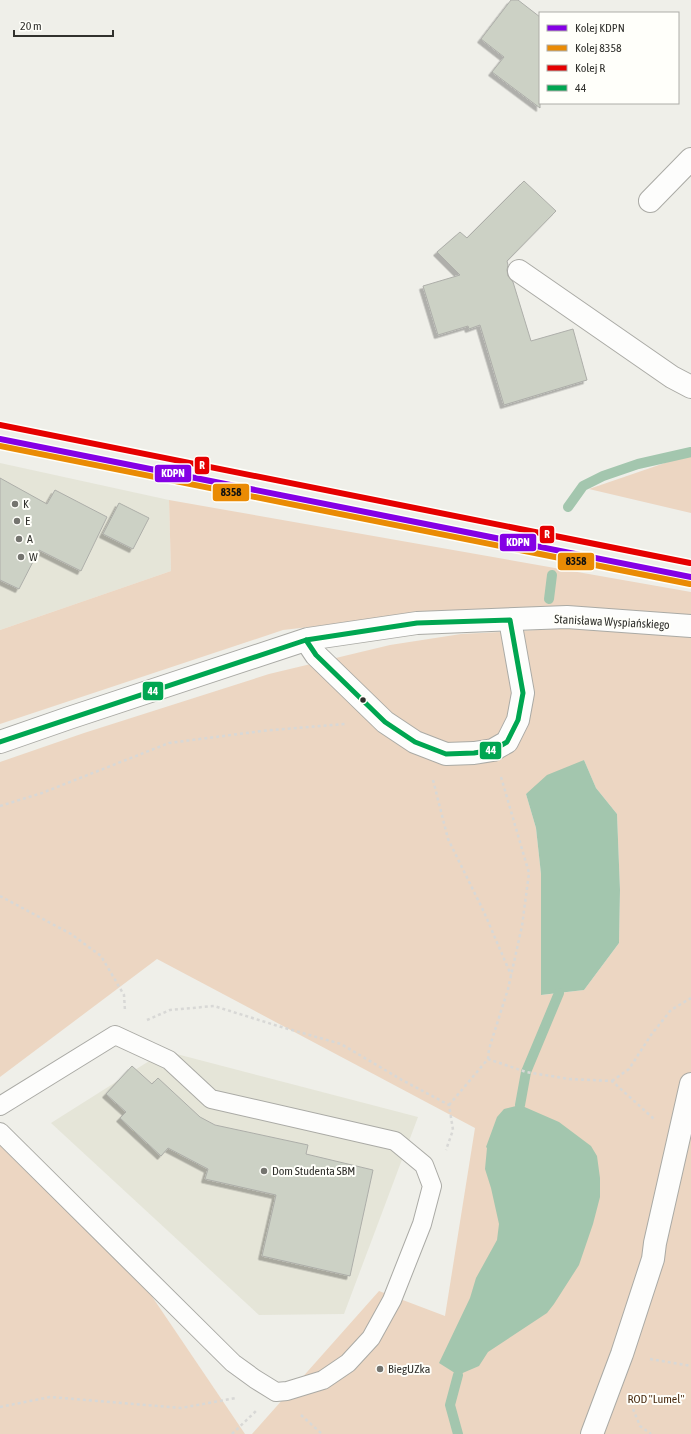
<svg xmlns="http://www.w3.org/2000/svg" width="691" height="1434" font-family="'Asap Condensed',sans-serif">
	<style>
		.built { fill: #e5e5d8 }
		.green { fill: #ecd6c2; fill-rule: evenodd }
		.water { fill: #a3c6ae }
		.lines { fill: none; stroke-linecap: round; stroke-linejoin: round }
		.stream { stroke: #a3c6ae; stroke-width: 10 }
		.building { fill: #ccd1c5; stroke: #adaea9; filter: url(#shadow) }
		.service-casing { stroke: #aaaaa5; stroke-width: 20 }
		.minor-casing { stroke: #aaaaa5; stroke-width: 24 }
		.path { stroke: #d8d8d6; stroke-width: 2.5; stroke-dasharray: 3 3; stroke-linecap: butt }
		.service { stroke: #fdfdfc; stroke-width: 18 }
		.minor { stroke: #fdfdfc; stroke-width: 22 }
		.bus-1-casing { stroke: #fffffa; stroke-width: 8 }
		.bus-1 { stroke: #00a651; stroke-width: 5 }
		.rail-1-casing { stroke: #fffffa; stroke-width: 9 }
		.rail-2-casing { stroke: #fffffa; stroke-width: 9 }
		.rail-3-casing { stroke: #fffffa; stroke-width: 9 }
		.rail-1 { stroke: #8500e5; stroke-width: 6 }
		.rail-2 { stroke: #ea8b04; stroke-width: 6 }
		.rail-3 { stroke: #e50000; stroke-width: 6 }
		.poi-dot { fill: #74746f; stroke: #fffffa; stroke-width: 1.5 }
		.bus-dot { fill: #31312d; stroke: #fffffa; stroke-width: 1.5 }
		.labels { text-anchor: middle; stroke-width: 4; stroke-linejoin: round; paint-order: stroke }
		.poi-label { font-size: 12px; fill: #31312d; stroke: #fffffa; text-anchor: start }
		.street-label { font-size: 12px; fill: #31312d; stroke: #fffffa }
		.park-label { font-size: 12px; fill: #4b2c11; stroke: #fffffa }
		.line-badge { stroke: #fffffa; stroke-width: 1.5 }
		.badge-label { font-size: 11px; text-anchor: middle; font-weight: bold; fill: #fff }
		.pale-badge-label { font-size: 11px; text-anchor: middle; font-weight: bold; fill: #111 }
	</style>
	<defs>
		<filter id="shadow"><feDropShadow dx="-3.5" dy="3.5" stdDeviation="0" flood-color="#0004"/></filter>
	</defs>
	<rect width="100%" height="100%" fill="#efefe9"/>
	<g class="built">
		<path d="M0,463l169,37 2,71 -171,59z"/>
		<path d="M165,1051l253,66 -74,197 -85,1 -208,-192z"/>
	</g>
	<g class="green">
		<path d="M691,454v59l-102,-24z"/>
		<path d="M169,500l522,92v28l-329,1 -79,9 -283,94v-94l171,-59z"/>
		<path d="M574,628l117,9v797h-439l127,-143 66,25 30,-188 -318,-169 -157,118v-315l84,-29 185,-59 121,-29 71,-11zM584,760l12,28 21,26 3,76 -1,53 -35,47 -42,5 -1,-121 -5,-46 -10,-34z"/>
		<path d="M0,1143l151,152 94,139h-245z"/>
	</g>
	<g class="water">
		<path d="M584,760l12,28 21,26 3,76 -1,53 -35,47 -43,5v-121l-5,-46 -10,-34 21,-19z"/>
		<path d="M520,1105l39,17 32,24 6,10 3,22v19l-7,27 -14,41 -25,39 -7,9 -59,39 -9,14 -21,9 -19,-12 31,-65 6,-20 21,-38 2,-16 -8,-36 -6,-19 2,-21 -1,-1 11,-30 7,-8z"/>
	</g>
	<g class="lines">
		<g class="stream">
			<path d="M568,507l15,-21 20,-10 35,-12 53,-12"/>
			<path d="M549,599l3,-24"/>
			<path d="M520,1105l6,-33 33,-79"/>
			<path d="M458,1434l-8,-29 8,-30"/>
		</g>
	</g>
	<g class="building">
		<path d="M511,0h7l22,17v91l-48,-36 12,-15 -23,-18z"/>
		<path d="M524,181l32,30 -49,50 1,4 -1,5 1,6 5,6 18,59 42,-12 14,51 -83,25 -24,-80 -11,4 -1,-3 -30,9 -15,-49 37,-11 -23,-23 23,-20 7,6z"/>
		<path d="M0,478l47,26 8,-14 52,27 -26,54 -42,-21 -20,39 -19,-9z"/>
		<path d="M119,503l30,15 -16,31 -30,-15z"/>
		<path d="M132,1066l20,18 6,-6 42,39 15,8 93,20 -2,9 67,16 -23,106 -88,-20 14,-61 -71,-16 3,-10 -40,-21 -7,8 -41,-38 6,-6 -20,-18z"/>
	</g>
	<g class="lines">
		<g class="service-casing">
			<path id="service" d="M0,1106l115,-71 54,25 42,39 184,42 29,24 8,21 -10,38 -30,76 -21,38 -23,25 -25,17 -36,11 -11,1 -21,-13 -22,-16 -233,-231"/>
		</g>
		<g class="minor-casing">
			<g id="minor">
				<path d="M650,201l41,-42"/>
				<path d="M519,271l153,106 19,10"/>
				<path d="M306,640l10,15 69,67 30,20 31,12 28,-1 19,-3 14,-8 11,-22 5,-27 -13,-73"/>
				<path d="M0,742l69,-24 239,-79 109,-16 150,-6 124,9"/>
				<path d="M592,1434l30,-80 31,-95 2,-16 36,-159"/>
			</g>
		</g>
		<g class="path">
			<path d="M433,780l15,59 36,73 27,63"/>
			<path d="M0,806l42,-13 127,-50 93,-12 83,-7"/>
			<path d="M0,896l71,38 30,22 23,39 1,16"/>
			<path d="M147,1020l23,-10 44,-4 64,20 63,18 61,36 47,25 4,25 -7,20"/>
			<path d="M488,1059l1,-10 19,-60 14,-63 7,-53 -28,-96"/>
			<path d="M612,1081l17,-12 22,-34 20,-25 20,-12"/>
			<path d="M449,1105l39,-46 38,13 43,7 43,2 42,38"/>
			<path d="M650,1359l41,7"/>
			<path d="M0,1407l50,-10 131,11 55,-10"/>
			<path d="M633,1409l7,17 11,8"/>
			<path d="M301,1415l21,19"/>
			<path d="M232,1434l24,-23"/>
		</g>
		<use href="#service" class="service"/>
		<use href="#minor" class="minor"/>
		<g class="bus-1-casing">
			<g id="bus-1">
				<path d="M510,620l13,73 -5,27 -11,22 -14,8 -19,3 -28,1 -31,-12 -30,-20 -69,-67 -10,-15 111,-17z"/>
				<path d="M0,742l306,-102"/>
			</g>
		</g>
		<use href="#bus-1" class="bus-1"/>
		<g class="rail-1-casing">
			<path id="rail-1" d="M0,439l691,138"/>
		</g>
		<g class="rail-2-casing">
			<path id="rail-2" d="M0,446l690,138"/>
		</g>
		<g class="rail-3-casing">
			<path id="rail-3" d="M0,425l690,138"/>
		</g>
		<use href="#rail-1" class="rail-1"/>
		<use href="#rail-2" class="rail-2"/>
		<use href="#rail-3" class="rail-3"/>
	</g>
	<g class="poi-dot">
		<circle cx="15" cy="504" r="4"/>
		<circle cx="17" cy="521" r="4"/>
		<circle cx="19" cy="539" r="4"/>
		<circle cx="21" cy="557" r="4"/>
		<circle cx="264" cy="1171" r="4"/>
		<circle cx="380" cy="1369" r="4"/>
	</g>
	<circle class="bus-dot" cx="363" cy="700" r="3.5"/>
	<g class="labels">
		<g class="poi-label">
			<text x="23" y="508">K</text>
			<text x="25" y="525">E</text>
			<text x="27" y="543">A</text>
			<text x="29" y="561">W</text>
			<text x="272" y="1175">Dom Studenta SBM</text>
			<text x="388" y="1373">BiegUZka</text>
		</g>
		<g class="street-label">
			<text transform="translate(612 622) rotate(3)" y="4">Stanisława Wyspiańskiego</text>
		</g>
		<g class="park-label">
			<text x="656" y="1403">ROD "Lumel"</text>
		</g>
	</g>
	<g class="line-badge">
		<rect x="194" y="456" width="16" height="19" rx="4" fill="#e50000"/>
		<rect x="154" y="464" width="38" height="19" rx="4" fill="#8500e5"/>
		<rect x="212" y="483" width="38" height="19" rx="4" fill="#ea8b04"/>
		<rect x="539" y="525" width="16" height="19" rx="4" fill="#e50000"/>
		<rect x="499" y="533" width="38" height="19" rx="4" fill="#8500e5"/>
		<rect x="557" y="552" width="38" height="19" rx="4" fill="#ea8b04"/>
		<rect x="142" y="681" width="22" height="20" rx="4" fill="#00a651"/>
		<rect x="479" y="741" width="23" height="19" rx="4" fill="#00a651"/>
	</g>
	<g class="badge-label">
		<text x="202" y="469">R</text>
		<text x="173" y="477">KDPN</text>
		<text x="547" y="538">R</text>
		<text x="518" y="546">KDPN</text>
		<text x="153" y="695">44</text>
		<text x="491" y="754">44</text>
	</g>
	<g class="pale-badge-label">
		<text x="231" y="496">8358</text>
		<text x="576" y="565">8358</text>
	</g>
	<rect x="539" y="12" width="140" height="92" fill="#fffffa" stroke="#adada8"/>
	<rect x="547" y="25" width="20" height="6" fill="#8500e5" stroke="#adada8"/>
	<text x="575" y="32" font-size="12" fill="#31312d">Kolej KDPN</text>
	<rect x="547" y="45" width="20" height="6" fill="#ea8b04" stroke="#adada8"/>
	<text x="575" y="52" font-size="12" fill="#31312d">Kolej 8358</text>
	<rect x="547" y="65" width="20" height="6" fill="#e50000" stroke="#adada8"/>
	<text x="575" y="72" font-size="12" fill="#31312d">Kolej R</text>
	<rect x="547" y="85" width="20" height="6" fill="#00a651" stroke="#adada8"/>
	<text x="575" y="92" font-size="12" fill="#31312d">44</text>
	<path d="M14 30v6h99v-6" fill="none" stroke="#31312d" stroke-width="2"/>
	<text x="20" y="30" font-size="12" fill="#31312d" stroke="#fffffa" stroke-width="3" paint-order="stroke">20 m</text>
</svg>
